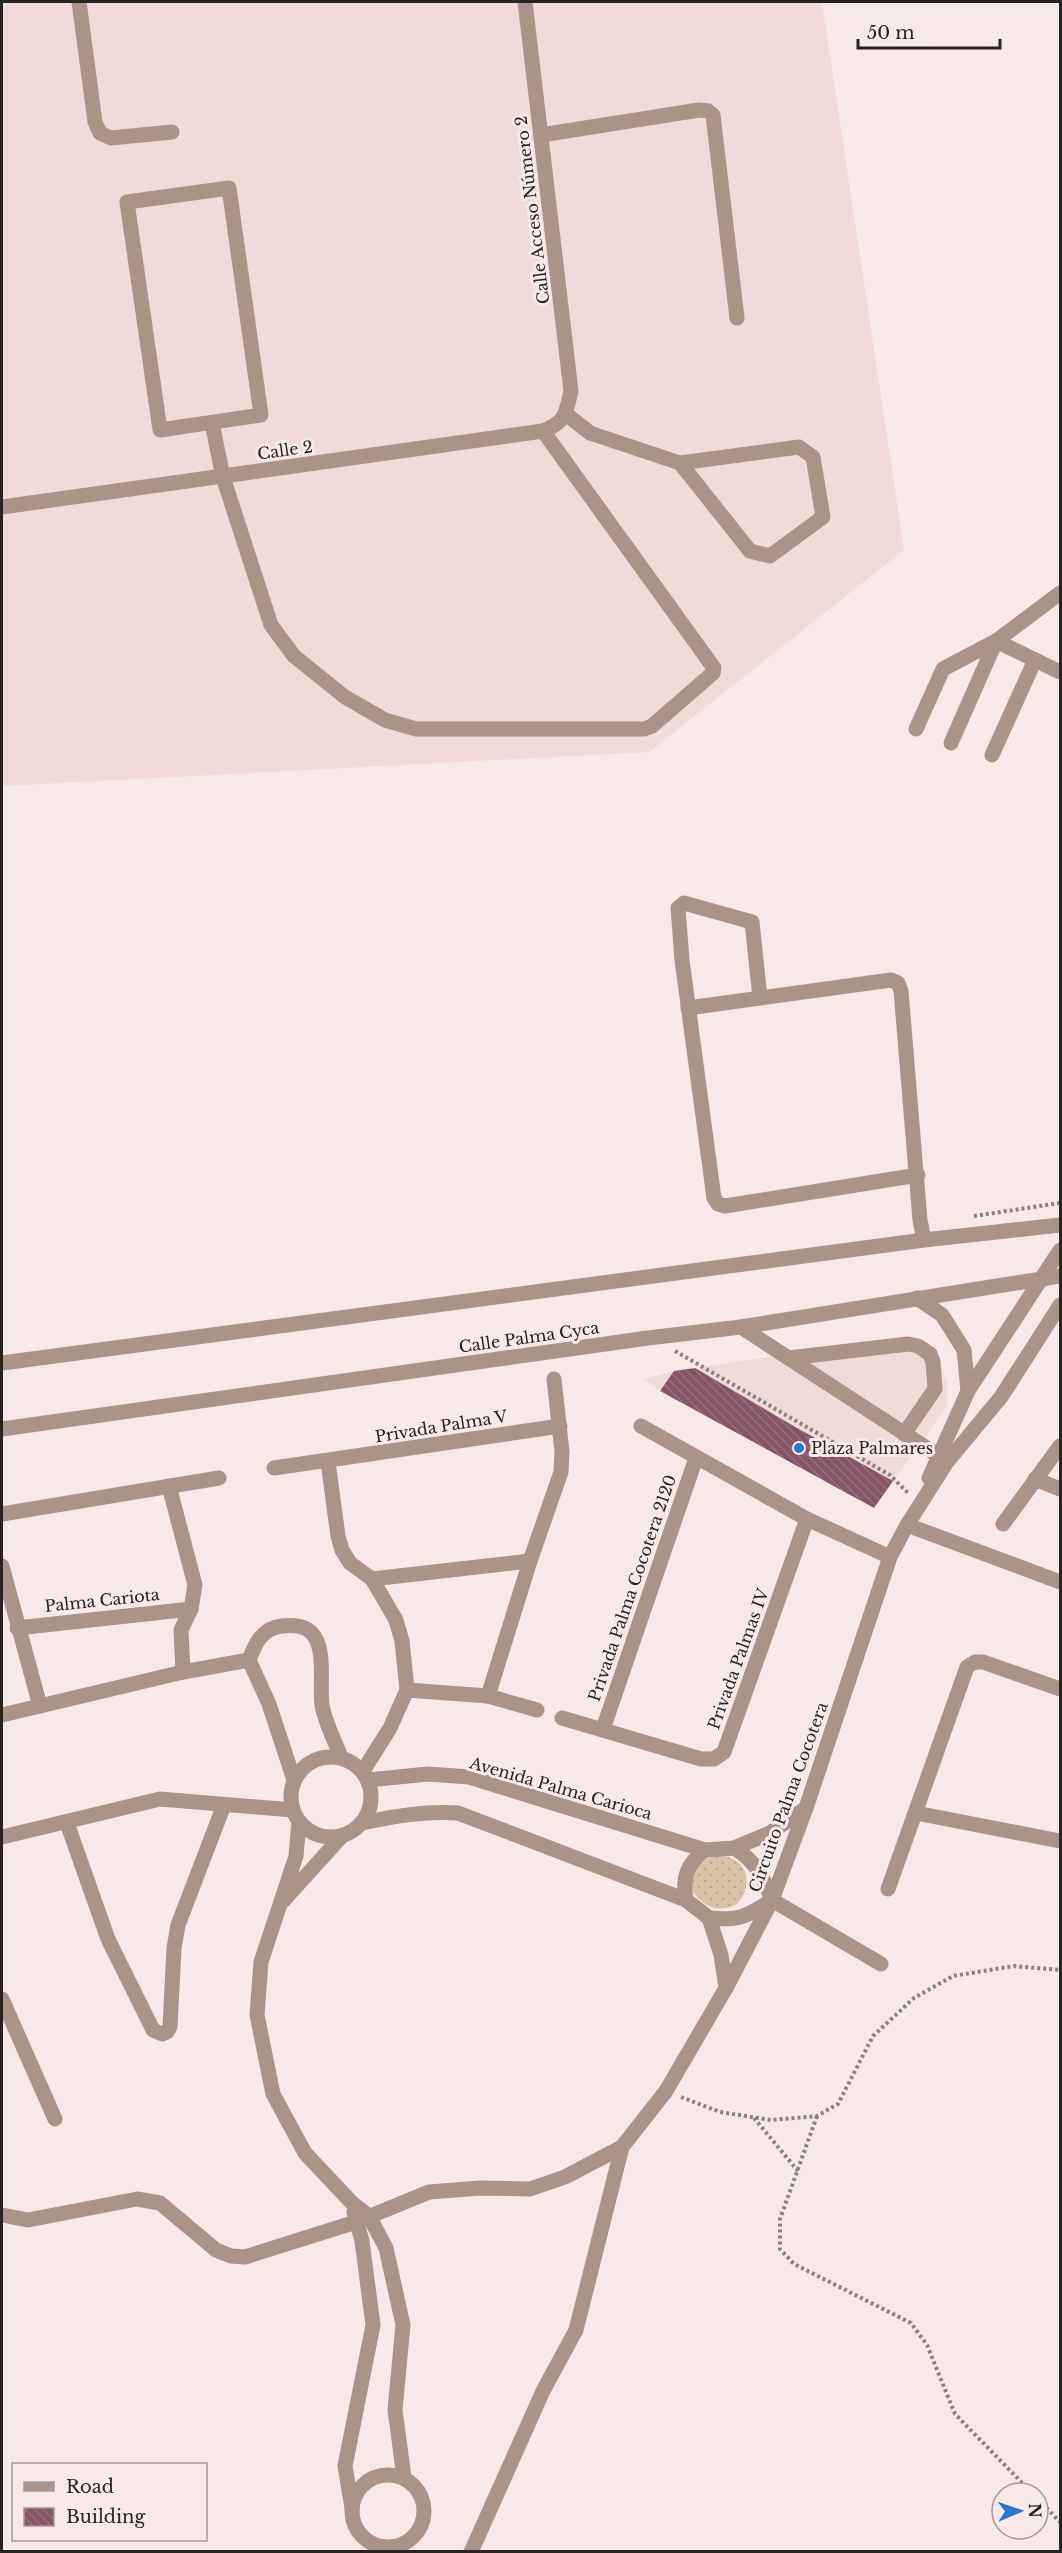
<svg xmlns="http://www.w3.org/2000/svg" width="1062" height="2553" font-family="'Libre Baskerville',serif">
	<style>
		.built { fill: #f0dbd9 }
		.park { fill: url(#park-dots) }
		.building { fill: url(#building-back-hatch) }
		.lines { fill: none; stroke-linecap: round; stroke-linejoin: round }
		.path { stroke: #8a8281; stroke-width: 4; stroke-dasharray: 3 3; stroke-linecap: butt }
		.minor { stroke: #aa9388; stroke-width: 15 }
		.poi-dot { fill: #2977c6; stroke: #f6e9e8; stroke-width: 2 }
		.labels { text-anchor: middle; stroke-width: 6; stroke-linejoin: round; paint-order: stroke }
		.street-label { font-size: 16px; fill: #282323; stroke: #f6e9e8 }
		.poi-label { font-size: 16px; fill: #282323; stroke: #f6e9e8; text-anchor: start }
	</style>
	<defs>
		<pattern id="park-dots" width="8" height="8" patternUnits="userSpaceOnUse" patternTransform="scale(1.5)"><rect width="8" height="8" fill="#d9c3a6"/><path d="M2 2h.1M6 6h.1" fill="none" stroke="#baa78f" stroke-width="1.8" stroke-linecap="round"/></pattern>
		<pattern id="building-back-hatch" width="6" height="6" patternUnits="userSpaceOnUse" patternTransform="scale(1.5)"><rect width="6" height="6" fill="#875467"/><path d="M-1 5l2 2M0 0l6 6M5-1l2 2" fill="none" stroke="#956e7c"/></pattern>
	</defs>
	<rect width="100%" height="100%" fill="#f6e9e8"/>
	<g class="built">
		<path d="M2,2h820l82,548 -255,202 -647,34z"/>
		<path d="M882,1340l26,1 32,22 7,20v23l-73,102 -214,-117 -17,-12 31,-8z"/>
	</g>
	<path class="park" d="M717,1855c29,1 39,28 20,49 -21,11 -36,1 -48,-18 1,-16 13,-26 28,-31z"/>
	<path class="building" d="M695,1368l102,60 96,53 -19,27 -214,-117 14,-20z"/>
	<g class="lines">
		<g class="path">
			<path d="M974,1216l86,-13"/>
			<path d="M675,1351l215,124 19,19"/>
			<path d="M681,2097l39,15 51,8 46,-4 21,-12 35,-68 41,-38 39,-22 61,-10 46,4"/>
			<path d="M817,2116l-37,103v30l14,15 117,59 16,22 28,69 77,79"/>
			<path d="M754,2118l44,53"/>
			<path d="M1038,2499l22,23"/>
		</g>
		<g class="minor">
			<path d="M79,2l16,120 5,11 11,5 61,-6"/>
			<path d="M541,135l158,-25 9,1 5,4 24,203"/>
			<path d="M229,188l32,227 -101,15 -33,-228z"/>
			<path d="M566,414l24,19 90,30 119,-16 14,10 10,60 -53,39 -20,-5 -70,-88"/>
			<path d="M212,423l11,54 48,148 23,31 51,41 40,23 31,9h228l8,-3 61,-53 1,-5 -171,-237"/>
			<path d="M2,507l541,-76c23,-9 23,-18 28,-40l-46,-389"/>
			<path d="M1060,593l-64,48 64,31"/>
			<path d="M916,729l27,-60 53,-28 -45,102"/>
			<path d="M992,755l43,-95"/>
			<path d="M760,998l-8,-76 -68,-19 -6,5 4,52 32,238 4,6 7,2 193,-31"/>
			<path d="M688,1008l203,-28 7,3 3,8 19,229 4,20"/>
			<path d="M917,1298l25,17 22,35 4,41"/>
			<path d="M741,1327l204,133"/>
			<path d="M789,1358l119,-14 10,2 12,8 3,8 2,27 -31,45"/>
			<path d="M2,1363l922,-123 136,-15"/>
			<path d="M641,1426l166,93 83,38"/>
			<path d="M2,1429l646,-91 93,-11 319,-51"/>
			<path d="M328,1462l10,74 4,14 8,13 22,16 24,41 6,21 5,49 -17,38 -27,43"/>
			<path d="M274,1468l286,-42"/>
			<path d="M929,1478l39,-87 92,-141"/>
			<path d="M1035,1479l25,10"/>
			<path d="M169,1486l26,99 -4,24 -10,21 2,42"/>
			<path d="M2,1514l217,-36"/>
			<path d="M1003,1524l57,-78"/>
			<path d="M907,1525l153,57"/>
			<path d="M2,1566l38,140"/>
			<path d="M372,1579l158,-18"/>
			<path d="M17,1628l174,-19"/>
			<path d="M407,1690l81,6 49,14"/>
			<path d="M488,1696l42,-135 31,-89 1,-20 -8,-73"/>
			<path d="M2,1715l181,-43 66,-12"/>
			<path d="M562,1718l139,41h13l10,-7 83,-233"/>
			<path d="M603,1729l93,-271"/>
			<circle cx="331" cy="1797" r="40"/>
			<path d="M294,1780l-25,-76 -20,-44c6,-16 13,-32 33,-34 52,-7 36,49 40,79 3,18 13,36 19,52"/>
			<path d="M368,1780l60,-6 41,3 236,73 29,-2 36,-15 36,-25"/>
			<path d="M916,1813l144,28"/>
			<path d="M299,1822l-3,34 -35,106 -4,53 16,79 32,59 47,50 17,13 17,32 17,77 -8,85 9,67"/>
			<path d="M67,1823l41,116 45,91 9,4 5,-2 3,-5 4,-79 4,-23 46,-120"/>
			<path d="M362,1823c33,-7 62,-12 96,-10l228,87 23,18 12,37 5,33"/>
			<path d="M2,1837l158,-38 133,11"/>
			<path d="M734,1848c22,13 29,29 38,52"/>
			<path d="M888,1889l79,-222 8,-5h8l77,27"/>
			<path d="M686,1900c-4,-23 1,-36 19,-50"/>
			<path d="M772,1900l109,64"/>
			<path d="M283,1901l59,-65"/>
			<path d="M709,1918c29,3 37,-1 60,-16"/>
			<path d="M2,1999l53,120"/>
			<path d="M2,2215l26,5 109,-21 23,4 56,47 15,6 14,1 111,-35 73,-30 51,-4 50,1 35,-12 57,-30"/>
			<circle cx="388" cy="2511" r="36"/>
			<path d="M352,2508l-7,-42 28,-141 -11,-84 -8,-29"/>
			<path d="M471,2552l72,-161 33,-61 46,-183 44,-56 60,-103 46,-88 34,-92 84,-251 17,-32 40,-63 54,-65 59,-92"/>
		</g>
	</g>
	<circle class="poi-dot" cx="799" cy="1448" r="6"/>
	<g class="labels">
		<g class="street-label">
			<text transform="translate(532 210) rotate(-97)" y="6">Calle Acceso Número 2</text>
			<text transform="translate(285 450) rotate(-8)" y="6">Calle 2</text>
			<text transform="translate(529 1337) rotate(-8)" y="6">Calle Palma Cyca</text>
			<text transform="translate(441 1426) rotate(-9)" y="6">Privada Palma V</text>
			<text transform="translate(632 1588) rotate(-71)" y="6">Privada Palma Cocotera 2120</text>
			<text transform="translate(102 1600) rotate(-6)" y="6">Palma Cariota</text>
			<text transform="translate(738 1659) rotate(-70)" y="6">Privada Palmas IV</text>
			<text transform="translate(561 1788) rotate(16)" y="6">Avenida Palma Carioca</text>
			<text transform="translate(788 1797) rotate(-70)" y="6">Circuito Palma Cocotera</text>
		</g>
		<g class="poi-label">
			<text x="811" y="1454">Plaza Palmares</text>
		</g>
	</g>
	<rect width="1062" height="2553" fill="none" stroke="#282323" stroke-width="6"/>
	<rect x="12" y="2463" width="195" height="78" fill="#f6e9e8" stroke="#a49a99" stroke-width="1.5"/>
	<rect x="24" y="2482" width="30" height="9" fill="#aa9388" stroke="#a49a99" stroke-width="1.5"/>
	<text x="66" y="2493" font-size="18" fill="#282323">Road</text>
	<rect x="24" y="2508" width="30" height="18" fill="url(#building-back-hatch)" stroke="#a49a99" stroke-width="1.5"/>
	<text x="66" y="2523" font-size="18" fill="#282323">Building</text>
	<g transform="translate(1020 2511) rotate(88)"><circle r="28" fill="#f6e9e8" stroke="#a49a99" stroke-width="1.5"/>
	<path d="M0-4.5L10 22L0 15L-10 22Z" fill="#2977c6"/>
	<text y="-9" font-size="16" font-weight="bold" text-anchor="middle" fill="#282323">N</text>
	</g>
	<path d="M858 39v9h142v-9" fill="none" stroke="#282323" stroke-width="3"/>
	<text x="867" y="39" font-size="18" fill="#282323" stroke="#f6e9e8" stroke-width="4.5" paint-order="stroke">50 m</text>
</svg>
